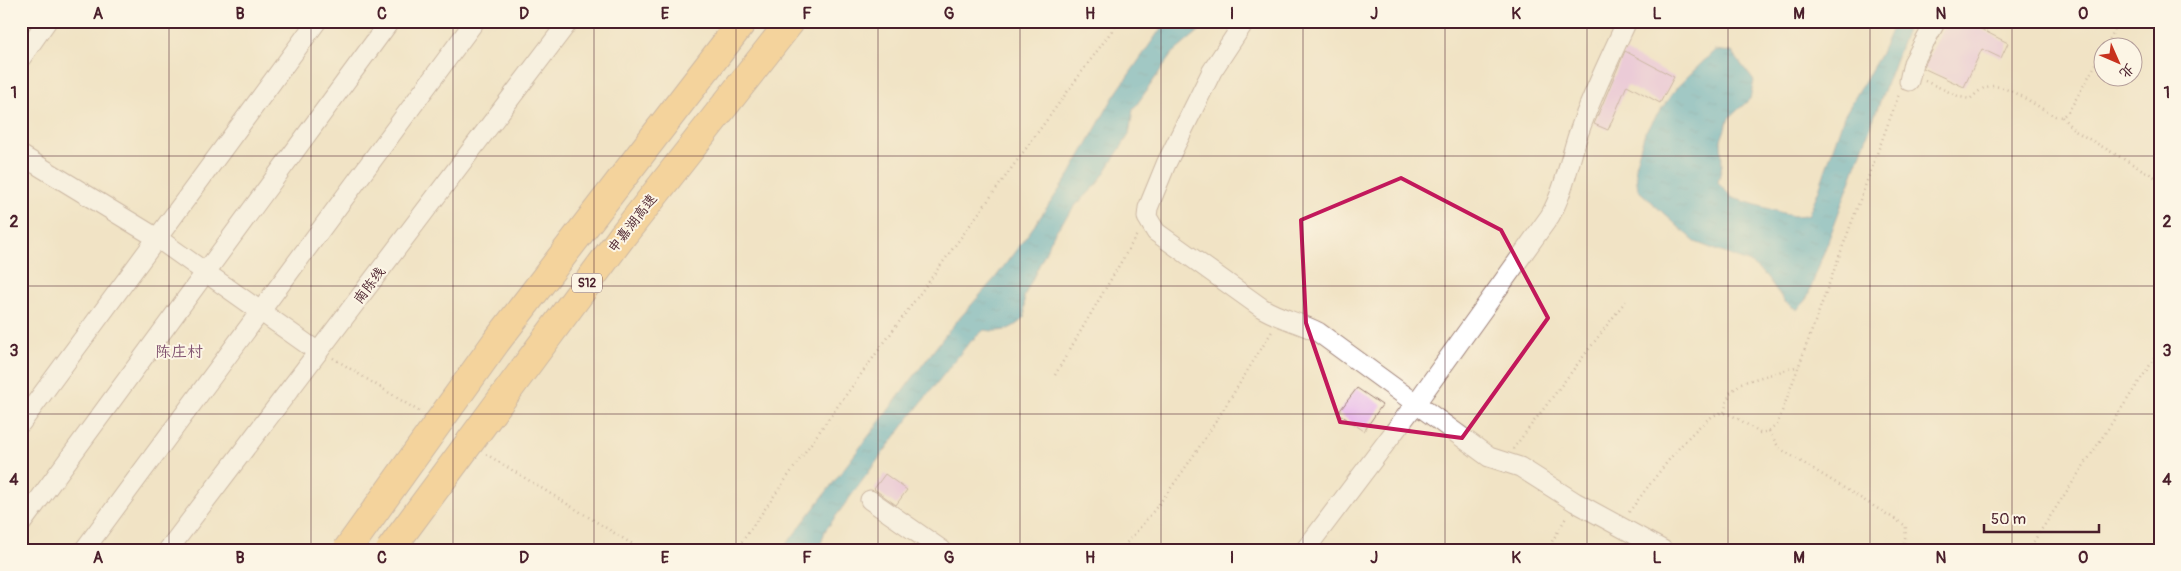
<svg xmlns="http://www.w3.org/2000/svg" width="2181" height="571" font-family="Pangolin,'LXGW WenKai TC',sans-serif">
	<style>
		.water { fill: url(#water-ripples); stroke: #466377 }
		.building { fill: #e5aded }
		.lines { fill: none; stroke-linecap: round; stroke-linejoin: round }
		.minor-casing { stroke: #9e8178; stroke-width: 21 }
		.path { stroke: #9e8178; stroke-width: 2.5; stroke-dasharray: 1 4; stroke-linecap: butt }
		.minor { stroke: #fff; stroke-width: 19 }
		.highway-bridge-casing { stroke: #9e8178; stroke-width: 30; stroke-linecap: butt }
		.highway-bridge { stroke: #f8bf6c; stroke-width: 28 }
		.marked { fill: none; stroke: #c2185b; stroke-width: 4; stroke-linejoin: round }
		.grid { fill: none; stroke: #4a1f2b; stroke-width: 1; stroke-opacity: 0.55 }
		.labels { text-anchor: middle; stroke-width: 4; stroke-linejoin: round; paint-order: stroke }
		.shield { fill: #fcf5e5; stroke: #7f5f63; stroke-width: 1 }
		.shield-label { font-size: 12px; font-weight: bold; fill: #4a1f2b }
		.street-label { font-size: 14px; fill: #4a1f2b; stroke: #fcf5e5 }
		.quarter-label { font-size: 16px; fill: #80516f; stroke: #fcf5e5 }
		.neatline { fill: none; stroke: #4a1f2b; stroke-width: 2 }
		.grid-label { font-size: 16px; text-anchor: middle; font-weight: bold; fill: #4a1f2b }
	</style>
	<defs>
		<pattern id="water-ripples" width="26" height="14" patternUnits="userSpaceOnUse" patternTransform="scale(1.25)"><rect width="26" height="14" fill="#43a7c3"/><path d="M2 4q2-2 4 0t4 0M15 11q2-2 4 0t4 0" fill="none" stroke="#3a879f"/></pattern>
	</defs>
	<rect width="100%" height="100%" fill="#fcf5e5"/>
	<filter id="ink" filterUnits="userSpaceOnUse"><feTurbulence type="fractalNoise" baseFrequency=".02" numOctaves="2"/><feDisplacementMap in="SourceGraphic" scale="10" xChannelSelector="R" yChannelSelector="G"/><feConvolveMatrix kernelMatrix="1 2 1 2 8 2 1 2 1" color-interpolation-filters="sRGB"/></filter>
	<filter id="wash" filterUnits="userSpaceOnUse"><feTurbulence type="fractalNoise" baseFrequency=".0096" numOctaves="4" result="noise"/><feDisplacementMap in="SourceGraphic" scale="20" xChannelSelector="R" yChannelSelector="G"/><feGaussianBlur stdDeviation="1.12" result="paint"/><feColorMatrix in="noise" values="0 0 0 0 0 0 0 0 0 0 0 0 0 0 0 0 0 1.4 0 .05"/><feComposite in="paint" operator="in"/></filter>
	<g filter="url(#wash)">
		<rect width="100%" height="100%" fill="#f1e3c5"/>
		<g class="water">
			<path d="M1166,21h45l-39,33 -39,56 -4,25 -33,51 -20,19 -21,27 -31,65 1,20c-13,13 -23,16 -41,13l-16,14 -62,78 -81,109 -6,19h-41l11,-9 160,-211 46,-52 39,-52 36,-52 44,-78z"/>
			<path d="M1895,21h15l-103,277 -10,12 -12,-8 -19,-26 -16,-13 -55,-21 -57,-52 -3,-24 10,-34 32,-45 38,-37 17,2 22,29 -4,18 -21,19 -8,22 1,25 -4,18 15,15 60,18 15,-1 10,-23 26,-76 36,-61z"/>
		</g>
		<g id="blocks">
			<g class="building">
				<path d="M1947,21h18l43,22 -7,15 -19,-9 -18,38 -41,-19z"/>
				<path d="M1625,51l49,26 -14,26 -33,-18 -19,45 -14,-6z"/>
				<path d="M1357,388l25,17 -18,26 -26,-18z"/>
				<path d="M885,474l22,16 -11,15 -22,-16z"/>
			</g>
		</g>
	</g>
	<g filter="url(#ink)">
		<use href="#blocks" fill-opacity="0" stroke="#9e8178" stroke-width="1"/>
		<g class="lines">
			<g class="minor-casing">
				<g id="minor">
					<path d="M1245,21l-33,50 -46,93 -18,44 -1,9 9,15 106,76c18,11 37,14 56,24l171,125 31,10 55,35 88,48"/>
					<path d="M21,58l26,-37"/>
					<path d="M1909,81l4,-18 23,-42"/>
					<path d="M21,155l136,83 161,114"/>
					<path d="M21,423l296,-402"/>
					<path d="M870,500l72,50"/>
					<path d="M21,524l369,-503"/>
					<path d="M84,550l391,-529"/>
					<path d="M168,550l401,-529"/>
					<path d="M1305,550l111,-147 134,-187c15,-27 19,-55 29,-84 13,-38 31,-74 48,-111"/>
				</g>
			</g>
			<g class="path">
				<path d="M2105,48l14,-27"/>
				<path d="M1925,81l35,16 10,2c7,-6 14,-14 24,-13 18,2 44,21 61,30l7,1 7,-6 35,-61"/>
				<path d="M2062,117l13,14 85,49"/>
				<path d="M333,358l87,54"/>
				<path d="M1055,375l83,-142"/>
				<path d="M1724,412l6,-19 11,-10 58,-17"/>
				<path d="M1769,431l10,17 127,78 -1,14 -4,10"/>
				<path d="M1513,449l114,-150"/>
				<path d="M486,454l156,96"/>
				<path d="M1629,512c14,-18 72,-101 94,-99 11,1 27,14 37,20l9,-2 8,-6 122,-331"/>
				<path d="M736,550l88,-125 295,-404"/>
				<path d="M1120,550c61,-65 105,-145 153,-220"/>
				<path d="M1547,550l20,-34"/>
				<path d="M2028,550l132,-200"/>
			</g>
			<use href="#minor" class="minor"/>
			<g class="highway-bridge-casing">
				<g id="highway-bridge">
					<path d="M347,550l149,-208 247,-321"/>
					<path d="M390,550l233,-315 168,-214"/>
				</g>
			</g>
			<use href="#highway-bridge" class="highway-bridge"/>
		</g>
	</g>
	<path d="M0 0H2181V571H0ZM1401,178l100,52 47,88 -86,120 -122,-16 -34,-99 -5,-103z" fill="#f1e3c5" fill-opacity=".55" fill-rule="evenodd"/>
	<path class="marked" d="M1401,178l100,52 47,88 -86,120 -122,-16 -34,-99 -5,-103z"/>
	<path class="grid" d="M169,21v529M311,21v529M453,21v529M594,21v529M736,21v529M878,21v529M1020,21v529M1161,21v529M1303,21v529M1445,21v529M1587,21v529M1728,21v529M1870,21v529M2012,21v529M21,156h2139M21,286h2139M21,414h2139"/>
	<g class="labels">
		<rect class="shield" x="572" y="273.5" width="30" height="19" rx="4"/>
		<g class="shield-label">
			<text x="587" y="287">S12</text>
		</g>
		<g class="street-label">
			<text transform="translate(632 223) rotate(-52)" y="5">申嘉湖高速</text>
			<text transform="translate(369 285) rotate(-53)" y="5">南陈线</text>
		</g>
		<g class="quarter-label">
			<text x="179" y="357">陈庄村</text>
		</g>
	</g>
	<rect width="2181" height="571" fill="none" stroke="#fcf5e5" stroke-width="55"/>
	<g transform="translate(2118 62) rotate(135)"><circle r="24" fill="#fcf5e5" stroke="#b59f9b"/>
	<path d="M0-4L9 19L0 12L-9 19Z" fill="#c8321e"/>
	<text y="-8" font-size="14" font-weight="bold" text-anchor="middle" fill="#4a1f2b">北</text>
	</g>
	<path d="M1984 524v8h115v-8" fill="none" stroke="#4a1f2b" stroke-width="2.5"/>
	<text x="1991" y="524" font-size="15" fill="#4a1f2b" stroke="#fcf5e5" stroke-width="4" paint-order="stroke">50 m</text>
	<rect x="28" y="28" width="2126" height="516" class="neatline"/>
	<g class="grid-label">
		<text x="98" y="19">A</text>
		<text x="240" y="19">B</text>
		<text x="382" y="19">C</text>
		<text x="524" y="19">D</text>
		<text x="665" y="19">E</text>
		<text x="807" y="19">F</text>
		<text x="949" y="19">G</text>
		<text x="1090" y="19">H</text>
		<text x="1232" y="19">I</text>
		<text x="1374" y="19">J</text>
		<text x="1516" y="19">K</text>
		<text x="1657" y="19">L</text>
		<text x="1799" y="19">M</text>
		<text x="1941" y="19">N</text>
		<text x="2083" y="19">O</text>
		<text x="14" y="98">1</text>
		<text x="2167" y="98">1</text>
		<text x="14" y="227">2</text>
		<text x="2167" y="227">2</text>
		<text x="14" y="356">3</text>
		<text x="2167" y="356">3</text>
		<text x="14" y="485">4</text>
		<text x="2167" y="485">4</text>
		<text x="98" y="563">A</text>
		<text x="240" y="563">B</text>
		<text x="382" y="563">C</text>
		<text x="524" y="563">D</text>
		<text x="665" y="563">E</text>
		<text x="807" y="563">F</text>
		<text x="949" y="563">G</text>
		<text x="1090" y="563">H</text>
		<text x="1232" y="563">I</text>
		<text x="1374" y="563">J</text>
		<text x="1516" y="563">K</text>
		<text x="1657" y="563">L</text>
		<text x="1799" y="563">M</text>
		<text x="1941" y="563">N</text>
		<text x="2083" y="563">O</text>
	</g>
</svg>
